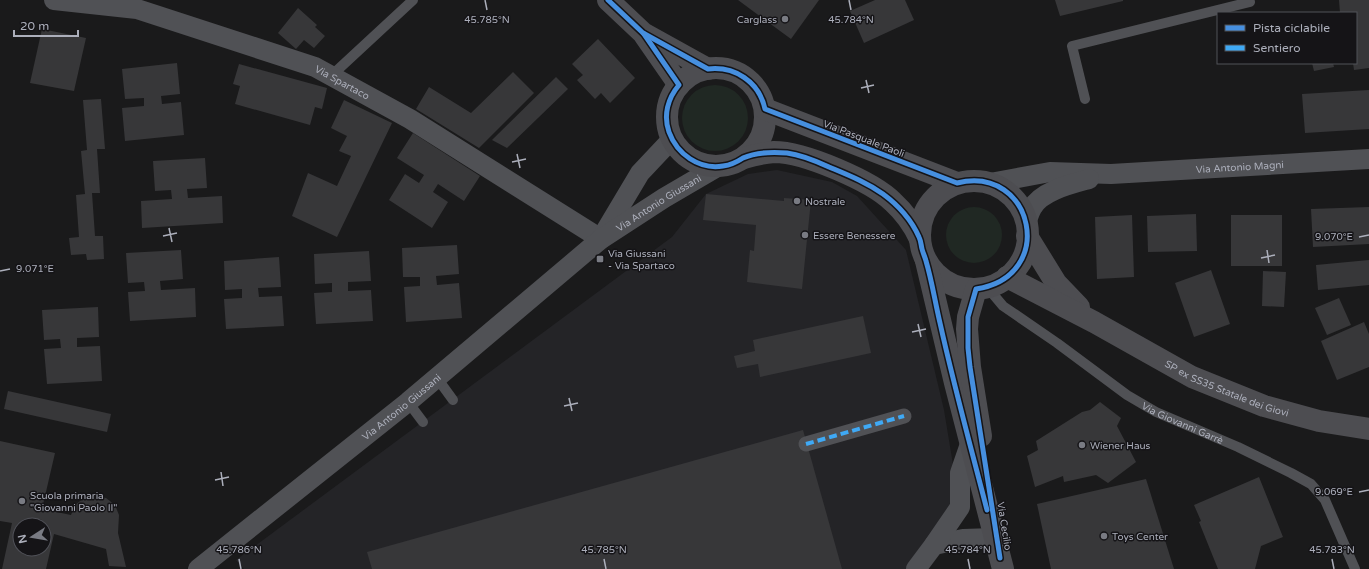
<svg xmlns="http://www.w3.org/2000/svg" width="1369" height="569" font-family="'Varela Round',sans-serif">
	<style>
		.built { fill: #242427 }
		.green { fill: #202823 }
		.building { fill: #373739; fill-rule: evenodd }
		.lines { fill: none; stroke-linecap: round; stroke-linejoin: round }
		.service { stroke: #505155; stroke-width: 10 }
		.pedestrian { stroke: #505155; stroke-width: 15 }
		.minor { stroke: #505155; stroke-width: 20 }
		.primary { stroke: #4d4d51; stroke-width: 22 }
		.quiet { stroke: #3fa9f5; stroke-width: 4; stroke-dasharray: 8 4; stroke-linecap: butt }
		.cycleway-casing { stroke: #151417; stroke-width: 8 }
		.cycleway { stroke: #468fdf; stroke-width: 5 }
		.ticks { fill: none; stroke: #acafbb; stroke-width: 1.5 }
		.poi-dot { fill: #797b83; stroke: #151417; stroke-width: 1.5 }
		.labels { text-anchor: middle; stroke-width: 3; stroke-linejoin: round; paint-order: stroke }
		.poi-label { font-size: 10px; fill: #acafbb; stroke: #151417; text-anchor: start }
		.street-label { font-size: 10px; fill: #acafbb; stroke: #151417 }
		.ticks-label { font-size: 10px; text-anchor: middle; fill: #acafbb; stroke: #151417; stroke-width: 3; stroke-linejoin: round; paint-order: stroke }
	</style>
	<rect width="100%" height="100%" fill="#1a1a1b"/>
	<path class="built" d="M777,170l55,12 25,14 49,54 38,160 16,97 -44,62h-672l-8,-9 436,-323 34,-43 42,-20z"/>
	<g class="green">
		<circle cx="715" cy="118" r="33"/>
		<circle cx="974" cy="235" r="28"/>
	</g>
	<g class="building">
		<path d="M738,0h81l-28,39z"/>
		<path d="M875,0h30l9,20 -50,23 -14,-32z"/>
		<path d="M1055,0h68v1l-63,15z"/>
		<path d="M1339,0h30v68l-15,2 -1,-7h3v-50h-16z"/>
		<path d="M298,8l19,17 -2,2 10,9 -11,12 -10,-8 -8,9 -18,-16z"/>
		<path d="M42,29l44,9 -12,53 -44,-8z"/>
		<path d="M598,39l37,39 -25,25 -9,-10 -6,6 -18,-19 6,-5 -11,-11z"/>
		<path d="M177,63l3,31 -19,2 1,8 19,-2 3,33 -59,6 -3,-33 22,-2v-8l-19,1 -3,-30z"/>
		<path d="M1312,63h21l1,4 -20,4z"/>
		<path d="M239,64l88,24 -5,21 -7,-2 -5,18 -75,-21 5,-18 -7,-2z"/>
		<path d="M513,72l21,21 -55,55 -63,-39 13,-22 42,26z"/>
		<path d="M556,77l12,12 -61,59 -15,-8z"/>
		<path d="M1369,90v39l-64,4 -3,-39z"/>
		<path d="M101,99l4,50h-8l3,44h-8l3,43h8l1,23 -17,1 -1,-6 -15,1 -2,-17 10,-1 -3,-42 9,-1 -4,-43 6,-1 -4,-50z"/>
		<path d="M344,100l48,23 -55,114 -45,-21 16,-43 29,13 14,-30 -12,-5 8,-15 -16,-8z"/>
		<path d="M413,133l67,43 -16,25 -26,-17 -5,8 15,10 -16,26 -43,-28 16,-26 14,9 5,-8 -27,-17z"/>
		<path d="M205,158l2,30 -20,1 1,9 34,-2 1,27 -81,5 -1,-27 31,-2 -1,-9 -16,1 -2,-30z"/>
		<path d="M706,194l78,7v-3l27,2 -9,89 -55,-7 3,-32 4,1 2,-26 -53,-5z"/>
		<path d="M1369,207v37l-56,3 -2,-38z"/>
		<path d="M1196,214l1,37 -49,1 -1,-36z"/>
		<path d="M1132,215l2,62 -37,2 -2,-62z"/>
		<rect x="1231" y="215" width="51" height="51"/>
		<path d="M457,245l2,29 -23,2 1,9 22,-2 3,35 -56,4 -2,-35 16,-1v-9h-17l-1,-29z"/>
		<path d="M181,250l2,29 -23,2 1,9 34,-2 1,29 -66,4 -2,-29 17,-1 -1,-9 -16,1 -2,-30z"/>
		<path d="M369,251l2,30 -23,1v9l23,-1 2,31 -57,3 -2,-31 18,-1v-9l-17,1 -1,-30z"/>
		<path d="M279,257l2,30 -23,1 1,9 23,-1 2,30 -58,3 -2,-30 18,-1v-9l-17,1 -1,-29z"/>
		<path d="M1369,260v25l-51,5 -2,-25z"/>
		<path d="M1211,270l19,54 -36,13 -19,-54z"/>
		<path d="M1263,271l23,1 -2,35 -22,-1z"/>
		<path d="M1339,298l12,27 -24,10 -12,-27z"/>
		<path d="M98,307l1,30 -22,1v9l23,-1 2,35 -55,3 -3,-35 17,-1 -1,-9 -16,1 -2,-30z"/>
		<path d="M863,316l8,37 -111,24 -2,-13 -21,4 -3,-12 21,-5 -2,-11z"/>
		<path d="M1364,322l5,12v33l-32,13 -16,-39z"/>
		<path d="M8,391l103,23 -4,18 -103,-23z"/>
		<path d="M1100,402l21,16 -4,8 19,36 -28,21 -12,-8 -32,7 -1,-6 -28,11 -8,-31 11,-6 -2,-9 46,-29 8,-2z"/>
		<path d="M803,430l39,139h-470l-5,-17z"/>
		<path d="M0,441l55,12 -13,56 29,6 4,-10 9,-7 11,-3 11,3 9,7 4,10 -1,18 8,34 -17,-1 -3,-17 -52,-15 -8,35h-44l10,-46 -12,-2zM20,525h24v24h-24z"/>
		<path d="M1259,477l24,60 -22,9 -6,23h-37l-19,-47 2,-1 -7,-16z"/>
		<path d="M1146,479l28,90h-123l-14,-65z"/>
	</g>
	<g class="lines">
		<g class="service">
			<path d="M331,76l82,-76"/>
			<path d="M1085,99l-13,-53 178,-44"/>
			<path id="s1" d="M987,287l16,19 54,37 70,52 29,17 82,35 53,26 20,11 14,16 30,69"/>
			<path d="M437,378l16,22"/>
			<path d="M408,402l15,20"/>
		</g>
		<path class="pedestrian" d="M806,444l98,-28"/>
		<g class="minor">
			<path id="s2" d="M54,0l83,9 178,58 95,52 191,120"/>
			<path id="s3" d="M990,183l60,-11 61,2 258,-15"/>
			<path d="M1026,223c2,-5 3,-10 6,-15 9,-17 39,-24 57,-29"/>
			<path d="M603,235l37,-62 32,-34"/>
			<path d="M934,545l29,-6 31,-1"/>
			<path id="s4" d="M198,569l210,-167 193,-163 63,-41 53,-31"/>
			<path d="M916,569l18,-24 26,-38v-34l10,-29"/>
		</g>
		<g class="primary">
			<path d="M608,0l35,33 65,36"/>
			<path d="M645,36l34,49"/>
			<circle cx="716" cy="117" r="49"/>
			<path d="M765,109l192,74"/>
			<path d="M744,158c10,-3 20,-5 30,-6 30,0 98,29 119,50 12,11 20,22 27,37"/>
			<circle cx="974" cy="235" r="54"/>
			<path d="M1027,236l29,47 23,24"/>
			<path d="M926,261l29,122 48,186"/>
			<path id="s5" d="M1007,277l87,45 98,55 72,29 55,15 50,8"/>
			<path d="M976,289l-8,28 -1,12 3,38 11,69"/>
		</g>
		<path class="quiet" d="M806,444l98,-28"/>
		<g class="cycleway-casing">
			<g id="cycleway">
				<path d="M608,0l35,33 65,36c26,-3 51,12 57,40l192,74c77,-19 101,94 19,106l-8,28v31l2,19 30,191"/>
				<path d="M644,34l35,51c-11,13 -16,30 -10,47 8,22 30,38 54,34 8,-1 14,-4 20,-8 13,-6 31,-6 44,-5 15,2 29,8 42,14 19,8 37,15 54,27 15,11 28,25 36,43 2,4 2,8 3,12 1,4 3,8 4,12 6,20 9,41 14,62 14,63 31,125 47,187"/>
			</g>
		</g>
		<use href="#cycleway" class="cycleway"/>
	</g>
	<path class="ticks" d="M485,0l2,10M849,0l2,10M866,80l3,13M861,88l13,-3M517,154l3,14M512,162l14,-3M169,228l3,14M163,236l14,-3M1359,237l10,-2M1267,250l2,13M1261,258l14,-3M0,271l10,-2M918,324l3,13M912,332l14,-3M569,398l3,13M564,406l14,-3M221,472l2,14M215,480l14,-3M1359,492l10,-2M239,559l2,10M604,559l2,10M968,559l2,10M1332,559l2,10"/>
	<g class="poi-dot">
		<circle cx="785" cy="19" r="4"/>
		<circle cx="797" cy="201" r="4"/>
		<circle cx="805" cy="235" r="4"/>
		<rect x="596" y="255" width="8" height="8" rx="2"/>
		<circle cx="1082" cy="445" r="4"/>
		<circle cx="22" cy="501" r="4"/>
		<circle cx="1104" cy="536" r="4"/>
	</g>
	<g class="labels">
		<g class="poi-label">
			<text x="777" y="23" text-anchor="end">Carglass</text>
			<text x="805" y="205">Nostrale</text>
			<text x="813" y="239">Essere Benessere</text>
			<text x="608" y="257">Via Giussani<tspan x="608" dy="12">- Via Spartaco</tspan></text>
			<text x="1090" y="449">Wiener Haus</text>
			<text x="30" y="499">Scuola primaria<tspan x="30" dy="12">"Giovanni Paolo II"</tspan></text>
			<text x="1112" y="540">Toys Center</text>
		</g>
		<g class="street-label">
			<text dy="4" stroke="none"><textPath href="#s2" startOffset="302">Via Spartaco</textPath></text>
			<text transform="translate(864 138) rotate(21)" y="4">Via Pasquale Paoli</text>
			<text dy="4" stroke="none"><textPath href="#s3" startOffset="251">Via Antonio Magni</textPath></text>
			<text dy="4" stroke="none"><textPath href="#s4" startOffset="589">Via Antonio Giussani</textPath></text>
			<text dy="4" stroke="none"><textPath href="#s5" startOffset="247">SP ex SS35 Statale dei Giovi</textPath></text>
			<text dy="4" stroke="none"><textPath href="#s4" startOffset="260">Via Antonio Giussani</textPath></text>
			<text dy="4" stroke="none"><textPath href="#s1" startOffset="240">Via Giovanni Garrè</textPath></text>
			<text transform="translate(1005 526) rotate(81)" y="4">Via Cecilio</text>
		</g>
	</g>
	<g class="ticks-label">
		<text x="487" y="23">45.785°N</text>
		<text x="851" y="23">45.784°N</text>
		<text x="1334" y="240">9.070°E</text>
		<text x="35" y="272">9.071°E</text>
		<text x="1334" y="495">9.069°E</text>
		<text x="239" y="553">45.786°N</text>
		<text x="604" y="553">45.785°N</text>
		<text x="968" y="553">45.784°N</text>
		<text x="1332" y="553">45.783°N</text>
	</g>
	<rect x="1217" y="12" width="140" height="52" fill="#151417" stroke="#515259"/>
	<rect x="1225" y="25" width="20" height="6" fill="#468fdf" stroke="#515259"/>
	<text x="1253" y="32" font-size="12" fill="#acafbb">Pista ciclabile</text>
	<rect x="1225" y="45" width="20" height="6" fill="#3fa9f5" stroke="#515259"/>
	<text x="1253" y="52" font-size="12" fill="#acafbb">Sentiero</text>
	<g transform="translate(32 537) rotate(258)"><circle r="19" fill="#151417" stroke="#515259"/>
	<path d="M0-3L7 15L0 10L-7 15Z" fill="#797b83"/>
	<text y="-6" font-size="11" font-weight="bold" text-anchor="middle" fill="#acafbb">N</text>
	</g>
	<path d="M14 30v6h64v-6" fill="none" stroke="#acafbb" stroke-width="2"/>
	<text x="20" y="30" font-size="12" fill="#acafbb" stroke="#151417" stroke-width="3" paint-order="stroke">20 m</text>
</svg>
